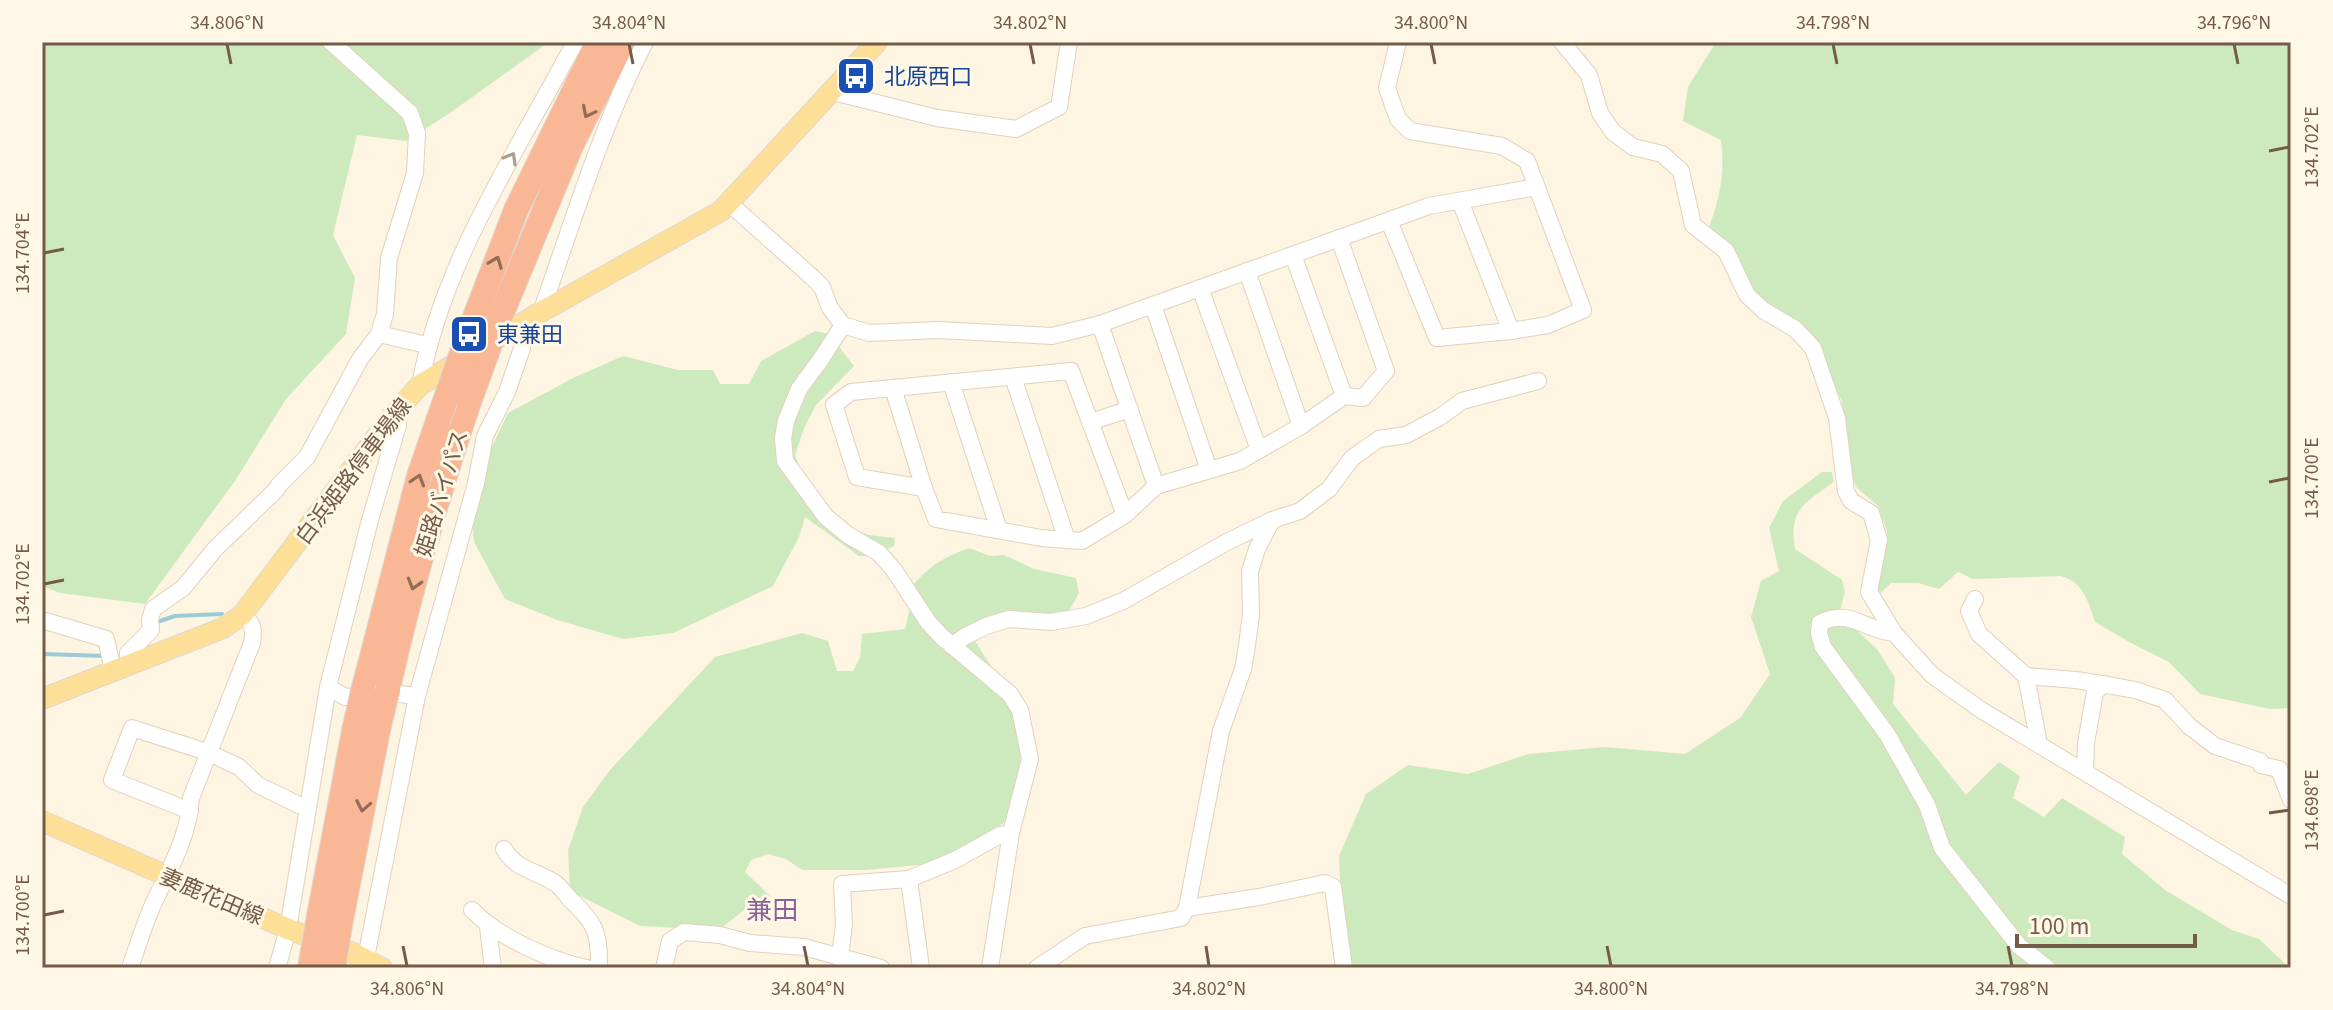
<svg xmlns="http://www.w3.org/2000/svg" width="2333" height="1010" font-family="'Source Sans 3','Noto Sans JP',sans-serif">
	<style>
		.green { fill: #cdeabf }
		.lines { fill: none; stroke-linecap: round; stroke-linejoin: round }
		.stream { stroke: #9bcad8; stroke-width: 4 }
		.minor-casing { stroke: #e1d1bc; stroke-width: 18 }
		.major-casing { stroke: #ded8d3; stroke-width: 22 }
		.highway-casing { stroke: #ded8d3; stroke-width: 26 }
		.minor { stroke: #fff; stroke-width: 16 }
		.major { stroke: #fddf97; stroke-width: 20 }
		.highway { stroke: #f9b795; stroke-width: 24 }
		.highway-bridge-casing { stroke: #ded8d3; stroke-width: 26; stroke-linecap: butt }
		.highway-bridge { stroke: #f9b795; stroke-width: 24 }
		.oneway { stroke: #8f6d57 }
		.oneway2 { stroke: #ac9d91 }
		.ticks { fill: none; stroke: #745b47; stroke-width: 3 }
		.labels { text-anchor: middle; stroke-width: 6; stroke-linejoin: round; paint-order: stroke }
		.transit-label { font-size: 22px; fill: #164399; stroke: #fff8e7; text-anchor: start }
		.street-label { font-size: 22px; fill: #745b47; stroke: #fff8e7 }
		.quarter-label { font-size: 26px; fill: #8a6298; stroke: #fff8e7 }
		.neatline { fill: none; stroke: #745b47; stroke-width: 3 }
		.ticks-label { font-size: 20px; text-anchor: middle; fill: #745b47 }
	</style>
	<rect width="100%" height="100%" fill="#fdf4e1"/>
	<g class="green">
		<path d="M42,42h507l-99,71 -44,28 -49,-6 -24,100 22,43 -9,56 -60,65 -51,82 -90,123 -85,-11 -18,-7z"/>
		<path d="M1716,42h575v666l-21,1 -70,-15 -31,-32 -38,-19 -36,-21c-6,-19 -12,-41 -34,-46l-88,3 -15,-7 -19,17 -21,-6h-27l-13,13 -3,-11 10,-29 2,-25 -9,-25 -21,-18 -10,-23 -5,-64 -12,-24 -79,-85 -43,-62c12,-33 17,-55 13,-90l-38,-19 5,-34z"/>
		<path d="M815,331l14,3 25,32 -38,39 -12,23 -9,27 8,20 42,50 23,10 27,3 -1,8 -20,10h-15l-54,-39 -6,20 -26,49 -100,47 -50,6 -66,-19 -52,-21 -31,-57 -2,-22 9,-50 27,-57 65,-35 50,-22 55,14h35l7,14h29l12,-23z"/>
		<path d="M1822,472h10l2,10c-28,20 -46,27 -39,67l47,31 3,12 -8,29 18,8 22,20 18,29 -2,26 73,91 33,-33 21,14 -7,22 31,19 18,-19 63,39 -3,17 43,36 67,40 27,9 31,29h-940l-7,-10 -4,-102 27,-62 42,-29 60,9 60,-20 77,-7 80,7 55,-36 30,-44 -19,-57 10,-36 18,-10 -10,-43 14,-27z"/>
		<path d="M969,548l21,8 14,-1 30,14 42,9 3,15 -13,23 -94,11 3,14 32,50 15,39 -3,50 -15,43 -39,27 -37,14 -61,6h-65l-16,-11 -18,-5 -17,6 -6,12 26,25 -27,13 -25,20 -79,-4 -70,-35 -2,-41 15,-43 27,-37 105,-113 87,-24 26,8 9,30h16l7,-13 2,-24 43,-5 5,-21 -7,-12c23,-26 33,-36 66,-48z"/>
	</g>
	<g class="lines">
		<g class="stream">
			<path d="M154,623l21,-7 47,-2"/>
			<path d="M42,654l65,2"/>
		</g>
		<g class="minor-casing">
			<g id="minor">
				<path d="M1562,42l27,33 11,38 13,19 20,15 29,7 19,17 12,54 33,26 21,44 16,15 32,19 18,19 24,70 9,73 5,10 20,12 8,27 -10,52 25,41 38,42 49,35 310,186"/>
				<path d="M833,92l104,26 79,11 43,-22 10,-65"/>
				<path d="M1460,201l51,130"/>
				<path d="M729,203l83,74 10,10 8,21 13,17 26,8 70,-3 113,6 48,-12 329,-118 108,-19"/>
				<path d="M1389,221l48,117 74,-7 37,-6 35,-15 -56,-149 -25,-15 -92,-15 -12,-12 -11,-31 11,-46"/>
				<path d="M1293,255l51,141"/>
				<path d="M1247,271l54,155"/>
				<path d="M1200,288l59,162"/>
				<path d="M1153,305l56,165"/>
				<path d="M541,312c32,-90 60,-185 104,-270"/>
				<path d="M1100,324l56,162"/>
				<path d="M843,325l-22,34 -22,30 -13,32 -3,17 2,23 41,56 22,18 31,18 15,17 34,52 14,15 68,57 10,16 10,49 -19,74 -21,135"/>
				<path d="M379,334l48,11"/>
				<path d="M1013,377l54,163"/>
				<path d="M951,382l48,148"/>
				<path d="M420,385c23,-125 97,-233 155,-343"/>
				<path d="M893,388l31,100"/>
				<path d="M1090,422l40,-13"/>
				<path d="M1125,515l-54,-144 -220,21 -17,13 23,72 67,11 12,31 105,19 41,3 43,-26 31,-29 84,-25 61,-35 43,-30 19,2 23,-27 -47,-133"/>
				<path d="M1975,599l-6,12 10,23 47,42 50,4 37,6 22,4 30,10 24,26 26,20 45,15 1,4 18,4 12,31"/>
				<path d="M42,620l64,19 7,31"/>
				<path d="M1894,633c-31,-3 -43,-25 -74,-10l-1,10 4,14 64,87 40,71 15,43 77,98 28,22"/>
				<path d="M952,646l12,-9 22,-11 23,-7 42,3 35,-6 37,-15 102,-58 47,-23 28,-9 29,-22 23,-31 27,-19 27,-4 34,-18 22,-16 76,-20"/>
				<path d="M129,664l-1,-11 23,-23 -1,-10 3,-11 30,-21 32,-39 61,-59 3,-5 28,-28 53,-98 19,-25 6,-20 4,-56 26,-85 2,-40 -7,-20 -79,-71"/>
				<path d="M2026,676l13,68"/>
				<path d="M328,687l17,10 55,-3 17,2"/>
				<path d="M2085,772l1,-29 9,-51 9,-8"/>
				<path d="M190,811l-78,-31 20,-52 75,24 32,15 19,18 49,24"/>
				<path d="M504,849c12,21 33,22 51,34 5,3 9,9 13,14 26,26 32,32 31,71"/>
				<path d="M909,879l12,89"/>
				<path d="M1187,908l34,-177 22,-62 3,-17 5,-37 -1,-44 7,-22 15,-29"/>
				<path d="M472,910c26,27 79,51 115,58"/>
				<path d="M488,927l5,41"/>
				<path d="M840,958l4,-34 -2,-40 67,-5 46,-19 45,-25 11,-2"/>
				<path d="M130,968c7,-20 13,-40 21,-59 16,-36 38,-71 40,-111l61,-155c2,-14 2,-20 -10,-28"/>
				<path d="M277,968l11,-39 40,-242 42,-167 28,-95 -6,-9"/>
				<path d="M364,968l53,-272 59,-213 9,-47 22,-44 15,-44 1,-25"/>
				<path d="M664,968l6,-27 14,-9 36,3 30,8 54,4 77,21"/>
				<path d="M1037,968l48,-32 96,-18 6,-10 72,-11 66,-14 8,4 11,81"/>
			</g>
		</g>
		<g class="major-casing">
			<g id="major">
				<path d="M42,699l181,-71 19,-13 150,-199 28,-31 121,-73 180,-101 156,-169"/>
				<path d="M42,821l246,108 65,24 29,15"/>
			</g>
		</g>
		<g class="highway-casing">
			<g id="highway">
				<path d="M499,320l72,-174 52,-104"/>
				<path d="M468,335l48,-125 82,-168"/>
				<path d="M388,688c22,-97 49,-192 81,-286"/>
				<path d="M363,691l56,-215 19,-55"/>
				<path d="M319,916l35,-185"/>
				<path d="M340,925l38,-195"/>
			</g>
		</g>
		<use href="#minor" class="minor"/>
		<use href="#major" class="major"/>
		<use href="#highway" class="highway"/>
		<g class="highway-bridge-casing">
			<g id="highway-bridge">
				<path d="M469,402l30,-82"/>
				<path d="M438,421l30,-86"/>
				<path d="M378,730l10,-42"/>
				<path d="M354,731l9,-40"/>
				<path d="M310,968l9,-52"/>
				<path d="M333,968l7,-43"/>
			</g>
		</g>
		<use href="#highway-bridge" class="highway-bridge"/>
	</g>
	<defs><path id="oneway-chevron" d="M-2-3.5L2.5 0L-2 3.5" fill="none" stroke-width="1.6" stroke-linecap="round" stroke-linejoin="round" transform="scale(2)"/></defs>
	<g class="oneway">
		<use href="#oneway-chevron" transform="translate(588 112) rotate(117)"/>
		<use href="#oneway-chevron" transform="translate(496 262) rotate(-69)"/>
		<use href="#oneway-chevron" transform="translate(418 480) rotate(-73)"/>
		<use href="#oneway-chevron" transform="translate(414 584) rotate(106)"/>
		<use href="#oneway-chevron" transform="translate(363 806) rotate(101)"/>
	</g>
	<use class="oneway2" href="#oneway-chevron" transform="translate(511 158) rotate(-60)"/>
	<path class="ticks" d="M227,44l4,20M629,44l4,20M1030,44l4,20M1431,44l4,20M1833,44l4,20M2234,44l4,20M2269,151l20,-4M44,253l20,-4M2269,482l20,-4M44,584l20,-4M2269,813l20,-3M44,915l20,-4M403,946l4,20M804,946l4,20M1206,946l3,20M1607,946l4,20M2008,946l4,20"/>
	<defs>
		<g id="bus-square" transform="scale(2)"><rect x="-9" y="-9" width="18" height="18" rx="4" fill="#1a4fb4" stroke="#fff8e7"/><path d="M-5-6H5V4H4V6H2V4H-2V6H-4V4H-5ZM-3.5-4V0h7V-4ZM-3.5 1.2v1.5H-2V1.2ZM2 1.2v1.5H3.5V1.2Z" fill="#fff"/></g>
	</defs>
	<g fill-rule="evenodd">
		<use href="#bus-square" x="856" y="76"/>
		<use href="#bus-square" x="469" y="334"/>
	</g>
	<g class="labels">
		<g class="transit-label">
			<text x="884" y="84">北原西口</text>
			<text x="497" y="342">東兼田</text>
		</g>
		<g class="street-label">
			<text transform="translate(353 471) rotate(-53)" y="8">白浜姫路停車場線</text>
			<text transform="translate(441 493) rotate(-73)" y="8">姫路バイパス</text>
			<text transform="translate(212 896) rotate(23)" y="8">妻鹿花田線</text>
		</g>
		<g class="quarter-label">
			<text x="772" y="919">兼田</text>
		</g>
	</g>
	<rect width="2333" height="1010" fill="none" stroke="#fff8e7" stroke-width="88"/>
	<path d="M2017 934v12h178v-12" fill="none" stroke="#745b47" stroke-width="4"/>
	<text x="2029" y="934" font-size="24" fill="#745b47" stroke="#fff8e7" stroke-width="6" paint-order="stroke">100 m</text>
	<rect x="44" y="44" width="2245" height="922" class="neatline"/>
	<g class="ticks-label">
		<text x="227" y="29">34.806°N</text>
		<text x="629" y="29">34.804°N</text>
		<text x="1030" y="29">34.802°N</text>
		<text x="1431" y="29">34.800°N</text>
		<text x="1833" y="29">34.798°N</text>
		<text x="2234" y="29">34.796°N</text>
		<text transform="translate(2311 147) rotate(-90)" y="7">134.702°E</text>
		<text transform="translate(22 253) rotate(-90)" y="7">134.704°E</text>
		<text transform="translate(2311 478) rotate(-90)" y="7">134.700°E</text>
		<text transform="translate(22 584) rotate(-90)" y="7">134.702°E</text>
		<text transform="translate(2311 810) rotate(-90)" y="7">134.698°E</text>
		<text transform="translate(22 915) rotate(-90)" y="7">134.700°E</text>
		<text x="407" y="995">34.806°N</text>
		<text x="808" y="995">34.804°N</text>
		<text x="1209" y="995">34.802°N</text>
		<text x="1611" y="995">34.800°N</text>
		<text x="2012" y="995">34.798°N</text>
	</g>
</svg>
